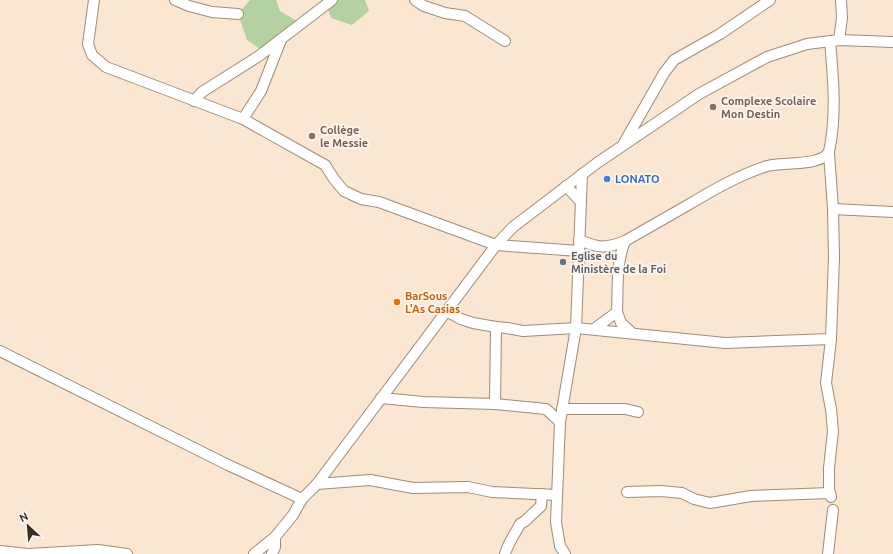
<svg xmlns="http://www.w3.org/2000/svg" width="893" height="554" font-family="Ubuntu,sans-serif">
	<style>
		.green { fill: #b4d2a1 }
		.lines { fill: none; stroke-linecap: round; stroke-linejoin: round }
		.minor-casing { stroke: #9f8c79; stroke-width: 12 }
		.minor { stroke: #fff; stroke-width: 10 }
		.education-dot { fill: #8d6e63; stroke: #fef6ed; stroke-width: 1.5 }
		.shop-dot { fill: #3f7fe0; stroke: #fef6ed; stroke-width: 1.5 }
		.worship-dot { fill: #6b7280; stroke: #fef6ed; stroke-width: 1.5 }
		.food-dot { fill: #e8710a; stroke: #fef6ed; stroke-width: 1.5 }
		.labels { text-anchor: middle; stroke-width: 3.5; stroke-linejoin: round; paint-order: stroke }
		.education-label { font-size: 11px; font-weight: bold; fill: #785e54; stroke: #fef6ed; text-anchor: start }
		.shop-label { font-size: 11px; font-weight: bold; fill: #366cbe; stroke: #fef6ed; text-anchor: start }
		.worship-label { font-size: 11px; font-weight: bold; fill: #5b616d; stroke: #fef6ed; text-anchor: start }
		.food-label { font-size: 11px; font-weight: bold; fill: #c56008; stroke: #fef6ed; text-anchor: start }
	</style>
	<rect width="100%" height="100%" fill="#fae6d1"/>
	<g class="green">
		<path d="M250,0h26l4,11 22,13 -38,28 -17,-12 -9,-26z"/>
		<path d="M332,0h33l4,11 -17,14 -21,-7 -5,-14z"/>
	</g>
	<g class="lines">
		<g class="minor-casing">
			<g id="minor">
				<path d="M94,0l-6,44 4,11 14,12 137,52 82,46 9,14 10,12 17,8 18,3 117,43 83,6"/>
				<path d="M175,0l14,6 23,6 26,2"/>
				<path d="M415,0l9,6 21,7 20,3 40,25"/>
				<path d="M839,40l3,-22 -1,-18"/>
				<path d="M194,101l8,-9 57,-36 73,-56"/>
				<path d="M243,119l18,-28 20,-51"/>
				<path d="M624,143l40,-70 10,-13 46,-26 50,-34"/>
				<path d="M829,153l4,56 1,48 -3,82 -5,44 5,26 2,22 -4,37v21l2,8"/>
				<path d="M566,186l15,16"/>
				<path d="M833,209l60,3"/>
				<path d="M579,240c20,8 26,9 46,1 21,-12 42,-24 63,-36 25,-15 51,-30 79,-39 15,-4 53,0 61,-13 2,-3 2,-8 3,-12 5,-33 2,-66 -1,-100"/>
				<path d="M446,311l15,8 12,4 23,4 11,1 16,3 53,-3 149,15 106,-4"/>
				<path d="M617,312l4,11 11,10"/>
				<path d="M594,329l23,-17c1,-23 -1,-49 8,-71"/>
				<path d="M0,351l228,114 74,34"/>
				<path d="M381,398l42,4 72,2 51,5 14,13"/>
				<path d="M495,404l1,-77"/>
				<path d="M562,409h63l13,3"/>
				<path d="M317,484l53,-4 43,8 55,-1 24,5 65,3"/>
				<path d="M627,492l34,-1 21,2 12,6 16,4 41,-7 79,-3"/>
				<path d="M0,551l28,3 70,-4 29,4"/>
				<path d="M254,554l21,-17 18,-22 9,-16 15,-15 179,-239 17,-18 84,-64 102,-69 68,-37 40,-13 32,-4 54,2"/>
				<path d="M272,554l3,-7v-10"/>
				<path d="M505,554c3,-11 10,-20 15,-30l5,-3 16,-15 1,-12"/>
				<path d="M565,554l-5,-8 -4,-24 4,-100 16,-94 6,-154"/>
				<path d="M828,554l5,-44"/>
			</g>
		</g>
		<use href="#minor" class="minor"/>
	</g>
	<g class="education-dot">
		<circle cx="713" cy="107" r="4"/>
		<circle cx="312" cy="136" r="4"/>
	</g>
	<circle class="shop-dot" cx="607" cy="179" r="4"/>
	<circle class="worship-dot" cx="563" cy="262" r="4"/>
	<circle class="food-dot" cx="397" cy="302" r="4"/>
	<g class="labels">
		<g class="education-label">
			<text x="721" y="105">Complexe Scolaire<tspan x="721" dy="13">Mon Destin</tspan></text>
			<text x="320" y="134">Collège<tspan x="320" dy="13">le Messie</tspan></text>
		</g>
		<g class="shop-label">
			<text x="615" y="183">LONATO</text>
		</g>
		<g class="worship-label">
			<text x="571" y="260">Eglise du<tspan x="571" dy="13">Ministère de la Foi</tspan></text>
		</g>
		<g class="food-label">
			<text x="405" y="300">BarSous<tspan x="405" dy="13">L'As Casias</tspan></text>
		</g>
	</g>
	<g transform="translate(28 526) rotate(334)" stroke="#fef6ed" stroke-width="3" paint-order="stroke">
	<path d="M0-3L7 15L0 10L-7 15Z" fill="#352e26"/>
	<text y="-6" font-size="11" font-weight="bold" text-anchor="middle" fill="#352e26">N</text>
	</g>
</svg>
